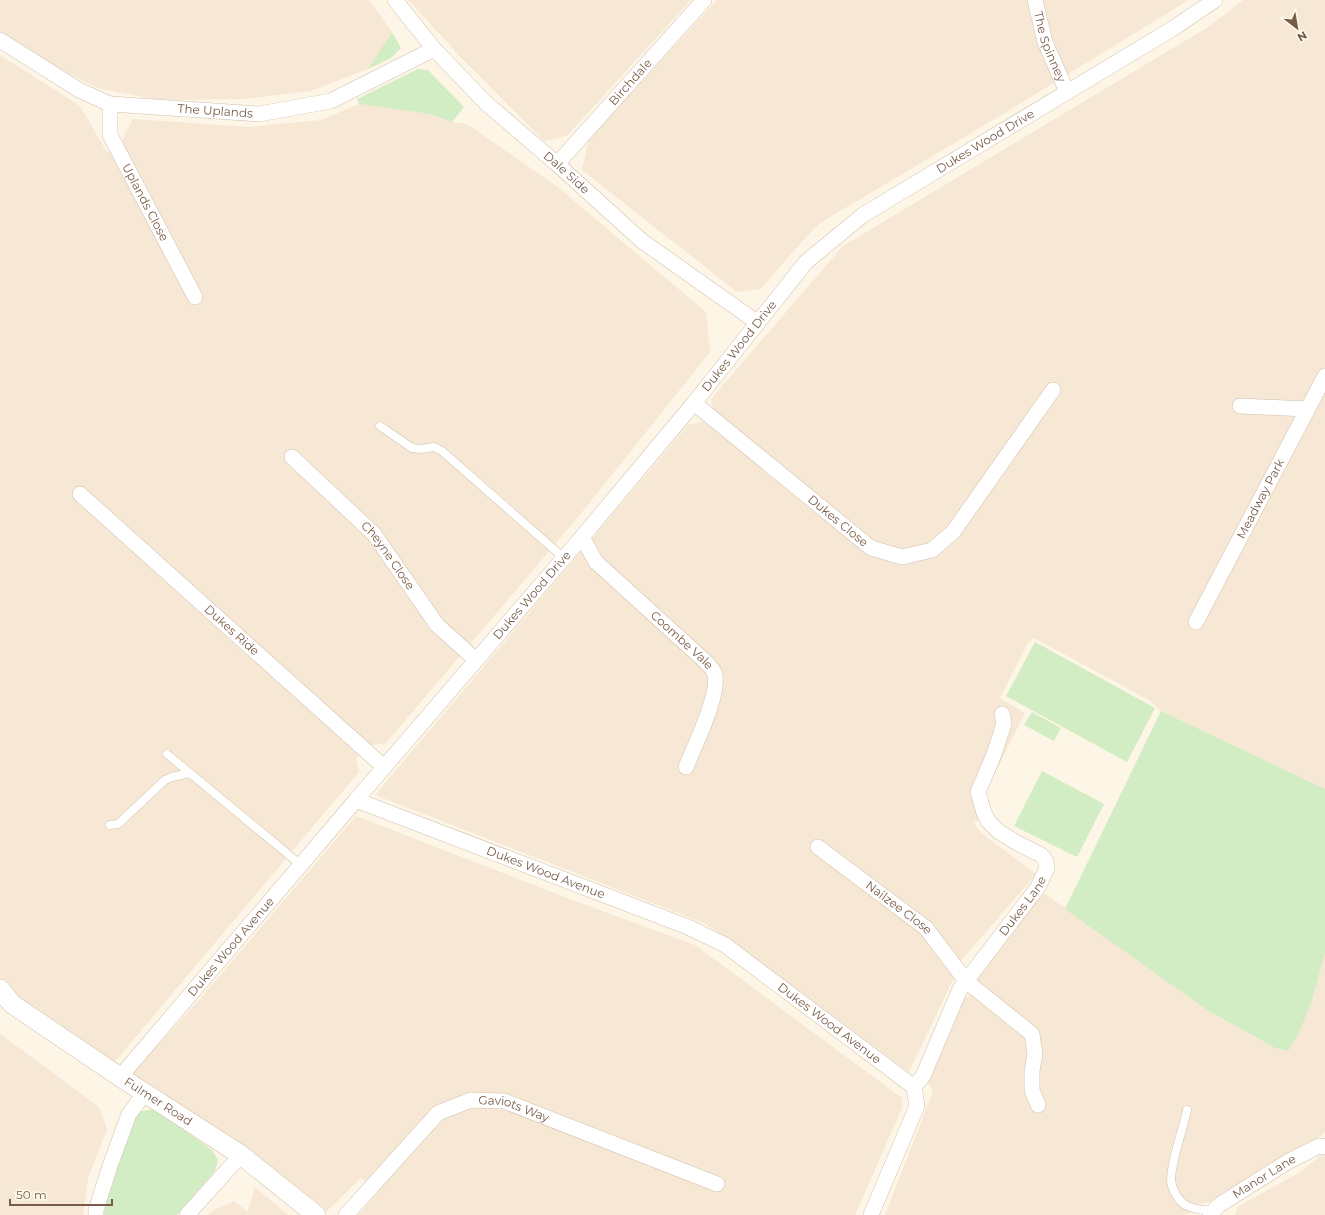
<svg xmlns="http://www.w3.org/2000/svg" width="1325" height="1215" font-family="Montserrat,sans-serif">
	<style>
		.residential { fill: #f6e8d4 }
		.green { fill: #d2ecc3 }
		.lines { fill: none; stroke-linecap: round; stroke-linejoin: round }
		.service-casing { stroke: #d2c0ad; stroke-width: 9 }
		.minor-casing { stroke: #d2c0ad; stroke-width: 16 }
		.tertiary-casing { stroke: #d2c0ad; stroke-width: 20 }
		.service { stroke: #fff; stroke-width: 8 }
		.minor { stroke: #fff; stroke-width: 15 }
		.tertiary { stroke: #fff; stroke-width: 19 }
		.labels { text-anchor: middle; stroke-width: 4; stroke-linejoin: round; paint-order: stroke }
		.street-label { font-size: 12px; fill: #785c49; stroke: #fff9ed }
	</style>
	<rect width="100%" height="100%" fill="#fdf5e6"/>
	<g class="residential">
		<path d="M0,0h369l23,32 -24,37 -57,22 -67,8 -85,1 -62,-12 -64,-33 -33,-23z"/>
		<path d="M408,0h283l-124,136 -23,5 -86,-87z"/>
		<path d="M717,0h472l-186,114 -183,109 -23,24 -36,42 -24,3 -155,-122 7,-32z"/>
		<path d="M1243,0h82v789l-164,-78 -12,-11 -115,-62 -7,6 -27,54 25,15 -42,84 5,16 -14,10 7,10 55,41 -82,95 2,4 -47,99 -203,-148 -331,-129 313,-370 16,-4 9,-10 -2,-12 132,-153 367,-220z"/>
		<path d="M0,55l80,51 27,46 14,-10 12,-23 116,8 72,-7 38,-16 71,10 22,8 15,2 88,61 151,127 4,40 -136,170 -188,221 -20,3 -10,14 3,12 -242,287 -7,6 -98,-70 -12,-15z"/>
		<path d="M356,816l219,85 120,44 207,153v10l-47,107h-497l21,-24 -18,-13 -36,35 -194,-138 68,-75z"/>
		<path d="M1044,893l163,117 68,38 12,3 11,-16 13,-31 14,-51v179l-22,21 -86,47 -24,6 1,5 -9,4h-300l48,-124 -6,-11 32,-82 9,-1 7,-11 -4,-12z"/>
		<path d="M0,1034l99,73 8,22 -19,49 -5,37h-83z"/>
		<path d="M1325,1152v63h-90l2,-8 65,-36z"/>
		<path d="M255,1187l33,28h-80l4,-4 22,-10 14,11z"/>
	</g>
	<g class="green">
		<path d="M392,32l9,16 -10,10 -23,11z"/>
		<path d="M418,69l10,1 36,37 -12,15 -22,-8 -71,-10 -2,-5z"/>
		<path d="M1035,642l120,66 -28,54 -121,-66z"/>
		<path d="M1161,711l164,78v164l-14,51 -13,31 -10,16 -13,-3 -68,-38 -142,-101z"/>
		<path d="M1032,712l29,16 -7,13 -30,-16z"/>
		<path d="M1042,771l62,33 -27,53 -63,-31z"/>
		<path d="M155,1109l57,41 6,10 -3,11 -38,44h-73l1,-17 33,-86z"/>
	</g>
	<g class="lines">
		<g class="service-casing">
			<g id="service">
				<path d="M380,426l32,22 9,1 13,-2 8,4 122,107"/>
				<path d="M167,754l134,111"/>
				<path d="M110,825l8,-1 47,-44 7,-3 18,-4"/>
				<path d="M1187,1110c-4,20 -16,51 -16,70 1,10 7,21 16,26 8,4 18,4 27,5"/>
			</g>
		</g>
		<g class="minor-casing">
			<g id="minor">
				<path id="s1" d="M395,0l39,49 52,54 71,61 85,77 116,82"/>
				<path id="s2" d="M1035,0l10,42 22,50"/>
				<path id="s3" d="M0,40l79,50 31,14 149,10 72,-13 103,-52"/>
				<path id="s4" d="M110,104v31l85,162"/>
				<path id="s5" d="M557,164l147,-164"/>
				<path id="s6" d="M694,403l177,145 31,9 30,-7 21,-18 100,-142"/>
				<path d="M1240,406l67,3"/>
				<path id="s7" d="M292,457l82,77 63,91 39,35"/>
				<path id="s8" d="M80,494l304,273"/>
				<path id="s9" d="M582,537l14,25 110,100c2,3 6,6 8,10 8,19 -20,75 -28,95"/>
				<path id="s10" d="M1196,622l129,-246"/>
				<path id="s11" d="M356,800l226,-263 112,-134 112,-141 57,-47 309,-186 43,-29"/>
				<path id="s12" d="M818,847l108,81 40,53 66,53 3,20 -3,17v19l6,15"/>
				<path id="s13" d="M120,1077l236,-277 332,127 37,18 189,142 3,19 -46,109"/>
				<path id="s14" d="M914,1087l9,-11 37,-87 78,-102 9,-19 -1,-7 -5,-6 -24,-12 -19,-12 -9,-9 -5,-9 -6,-21 15,-35 8,-24 3,-10 -2,-9"/>
				<path d="M96,1215v-5l14,-44 19,-52 16,-21"/>
				<path d="M187,1215l54,-60"/>
				<path id="s15" d="M346,1215l92,-102 33,-13 33,1 213,83"/>
				<path id="s16" d="M1210,1215l9,-10 70,-44 30,-15 4,1 2,-1"/>
			</g>
		</g>
		<g class="tertiary-casing">
			<g id="tertiary">
				<path id="s17" d="M0,989l12,15 108,73 121,78 75,60"/>
			</g>
		</g>
		<use href="#service" class="service"/>
		<use href="#minor" class="minor"/>
		<use href="#tertiary" class="tertiary"/>
	</g>
	<g class="labels">
		<g class="street-label">
			<text dy="4" stroke="none"><textPath href="#s2" startOffset="49">The Spinney</textPath></text>
			<text dy="4" stroke="none"><textPath href="#s5" startOffset="110">Birchdale</textPath></text>
			<text dy="4" stroke="none"><textPath href="#s3" startOffset="233">The Uplands</textPath></text>
			<text dy="4" stroke="none"><textPath href="#s11" startOffset="918">Dukes Wood Drive</textPath></text>
			<text dy="4" stroke="none"><textPath href="#s1" startOffset="244">Dale Side</textPath></text>
			<text dy="4" stroke="none"><textPath href="#s4" startOffset="107">Uplands Close</textPath></text>
			<text dy="4" stroke="none"><textPath href="#s11" startOffset="594">Dukes Wood Drive</textPath></text>
			<text dy="4" stroke="none"><textPath href="#s10" startOffset="139">Meadway Park</textPath></text>
			<text dy="4" stroke="none"><textPath href="#s6" startOffset="186">Dukes Close</textPath></text>
			<text dy="4" stroke="none"><textPath href="#s7" startOffset="138">Cheyne Close</textPath></text>
			<text dy="4" stroke="none"><textPath href="#s11" startOffset="270">Dukes Wood Drive</textPath></text>
			<text dy="4" stroke="none"><textPath href="#s8" startOffset="204">Dukes Ride</textPath></text>
			<text dy="4" stroke="none"><textPath href="#s9" startOffset="145">Coombe Vale</textPath></text>
			<text dy="4" stroke="none"><textPath href="#s13" startOffset="567">Dukes Wood Avenue</textPath></text>
			<text dy="4" stroke="none"><textPath href="#s14" startOffset="213">Dukes Lane</textPath></text>
			<text dy="4" stroke="none"><textPath href="#s12" startOffset="101">Nailzee Close</textPath></text>
			<text dy="4" stroke="none"><textPath href="#s13" startOffset="171">Dukes Wood Avenue</textPath></text>
			<text dy="4" stroke="none"><textPath href="#s13" startOffset="891">Dukes Wood Avenue</textPath></text>
			<text dy="4" stroke="none"><textPath href="#s17" startOffset="195">Fulmer Road</textPath></text>
			<text dy="4" stroke="none"><textPath href="#s15" startOffset="217">Gaviots Way</textPath></text>
			<text dy="4" stroke="none"><textPath href="#s16" startOffset="67">Manor Lane</textPath></text>
		</g>
	</g>
	<g transform="translate(1297 28) rotate(149)" stroke="#fff9ed" stroke-width="3" paint-order="stroke">
	<path d="M0-3L7 15L0 10L-7 15Z" fill="#785c49"/>
	<text y="-6" font-size="11" font-weight="bold" text-anchor="middle" fill="#785c49">N</text>
	</g>
	<path d="M10 1199v6h102v-6" fill="none" stroke="#785c49" stroke-width="2"/>
	<text x="16" y="1199" font-size="12" fill="#785c49" stroke="#fff9ed" stroke-width="3" paint-order="stroke">50 m</text>
</svg>
